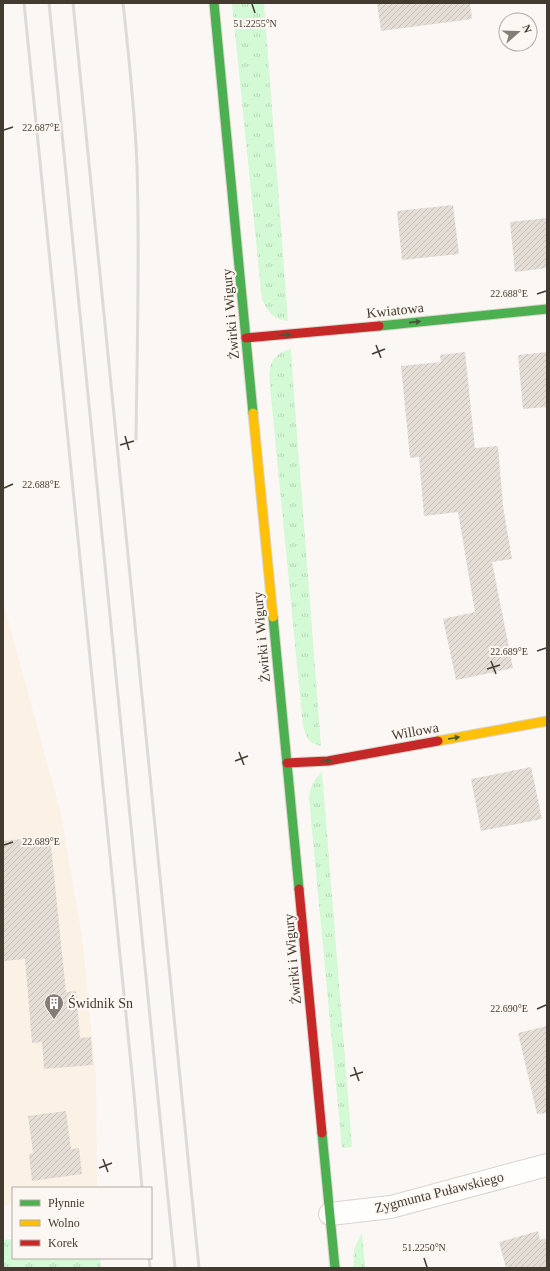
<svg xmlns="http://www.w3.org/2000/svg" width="550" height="1271" font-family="Georgia,serif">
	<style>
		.built { fill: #fcf1e5 }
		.grass { fill: url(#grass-tufts) }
		.building { fill: url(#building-hatch) }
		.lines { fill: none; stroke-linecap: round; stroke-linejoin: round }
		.street-casing { stroke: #dad4cc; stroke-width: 24 }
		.fast-casing { stroke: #dad4cc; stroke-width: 11 }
		.slow-casing { stroke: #dad4cc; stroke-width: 11 }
		.jam-casing { stroke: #dad4cc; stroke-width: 11 }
		.street { stroke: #fefefd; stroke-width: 22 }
		.fast { stroke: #4caf50; stroke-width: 9 }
		.slow { stroke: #ffc107; stroke-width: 9 }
		.jam { stroke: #c62828; stroke-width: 9 }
		.rail { stroke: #dcdbda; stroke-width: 3 }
		.oneway { fill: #465838 }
		.ticks { fill: none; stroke: #443b30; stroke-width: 1.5 }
		.labels { text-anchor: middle; stroke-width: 4; stroke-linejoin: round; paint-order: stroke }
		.street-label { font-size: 14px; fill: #443b30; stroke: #fcf7f2 }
		.poi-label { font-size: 14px; fill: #443b30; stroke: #fcf7f2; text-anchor: start }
		.ticks-label { font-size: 10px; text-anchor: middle; fill: #443b30; stroke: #fcf7f2; stroke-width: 4; stroke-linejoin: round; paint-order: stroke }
	</style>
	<defs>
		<pattern id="grass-tufts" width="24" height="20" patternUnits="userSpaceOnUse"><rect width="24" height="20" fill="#d3f9d5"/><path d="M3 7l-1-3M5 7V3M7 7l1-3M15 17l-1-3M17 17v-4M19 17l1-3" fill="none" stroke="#b6d6b7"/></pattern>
		<pattern id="building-hatch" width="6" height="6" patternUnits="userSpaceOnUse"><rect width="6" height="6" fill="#e4ded7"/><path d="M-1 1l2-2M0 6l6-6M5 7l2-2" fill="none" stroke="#c5bfb9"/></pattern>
	</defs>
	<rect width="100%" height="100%" fill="#faf7f4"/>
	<path class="built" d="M3,596l3,17 55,201 21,123 14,138 1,112 -84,1v16l-10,1z"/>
	<g class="grass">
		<path d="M232,3h32l24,318c-15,-2 -19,-8 -26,-21z"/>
		<path d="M291,349l2,33 28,364c-13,-3 -14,-8 -18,-20l-33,-340c-2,-20 0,-31 21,-37z"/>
		<path d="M322,772l30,375 -10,1 -33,-350c1,-12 5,-18 13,-26z"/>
		<path d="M362,1234l3,34h-11c-1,-16 -1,-21 8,-34z"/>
		<path d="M13,1239v19h87l1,10h-98v-28z"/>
	</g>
	<g class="building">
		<path d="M377,3h93l2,16 -91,12z"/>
		<path d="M453,205l6,49 -57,6 -5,-49z"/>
		<path d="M547,218v50l-32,4 -5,-50z"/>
		<path d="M465,352l10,96 23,-2 5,60 9,53 -20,3 21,106 -57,12 -13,-61 32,-7 -17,-100 -34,4 -5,-59 -9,1 -9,-92 40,-4 -1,-7z"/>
		<path d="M547,352v55l-24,2 -5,-54z"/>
		<path d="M531,767l11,52 -61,12 -10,-52z"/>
		<path d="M50,836l16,156 10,-1 4,47 11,-1 2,28 -49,4 -2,-27 -10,1 -7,-84 -22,2v-120z"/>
		<path d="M547,1026v87l-10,1 -19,-81z"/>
		<path d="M66,1111l5,38 8,-1 3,26 -50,7 -3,-27 4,-1 -5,-37z"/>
		<path d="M538,1231l2,9 7,-2v30h-41l-7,-26z"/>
	</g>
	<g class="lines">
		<g class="street-casing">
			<path id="street" d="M330,1214l61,-7 156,-42"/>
		</g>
		<g class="fast-casing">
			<g id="fast">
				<path d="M214,3l39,410"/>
				<path d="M379,326l168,-17"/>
				<path d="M273,617l26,272"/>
				<path d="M322,1133l13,135"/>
			</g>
		</g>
		<g class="slow-casing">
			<g id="slow">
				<path d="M253,413l20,204"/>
				<path d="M438,741l109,-20"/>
			</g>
		</g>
		<g class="jam-casing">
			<g id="jam">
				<path d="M246,338l133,-12"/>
				<path d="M287,763l41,-2 110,-20"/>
				<path d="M299,889l23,244"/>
			</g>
		</g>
		<use href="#street" class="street"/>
		<use href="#fast" class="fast"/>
		<use href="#slow" class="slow"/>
		<use href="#jam" class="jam"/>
		<g class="rail">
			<path d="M24,3l110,1091 8,94"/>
			<path d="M49,3l126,1265"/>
			<path d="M73,3l126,1265"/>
			<path d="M123,3c6,54 12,109 14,163 3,91 0,182 -1,273"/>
			<path d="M149,1258l1,10"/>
		</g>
	</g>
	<defs><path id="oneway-solid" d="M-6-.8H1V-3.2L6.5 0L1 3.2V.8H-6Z"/></defs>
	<g class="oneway">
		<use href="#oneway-solid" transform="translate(415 322) rotate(-6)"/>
		<use href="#oneway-solid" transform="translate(285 335) rotate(-4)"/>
		<use href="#oneway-solid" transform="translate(454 738) rotate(-10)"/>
		<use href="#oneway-solid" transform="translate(326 761) rotate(-6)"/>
	</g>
	<path class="ticks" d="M252,4l3,9M4,130l9,-3M537,294l9,-3M376,345l5,13M372,354l13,-5M125,436l4,14M120,445l14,-4M4,488l9,-4M537,651l9,-3M491,661l5,13M487,669l13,-4M239,752l5,13M235,761l13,-5M4,845l9,-3M537,1009l9,-4M354,1067l5,14M350,1076l13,-4M103,1159l5,13M99,1168l13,-5M424,1258l3,9"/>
	<defs>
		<g id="building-pin" transform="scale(1)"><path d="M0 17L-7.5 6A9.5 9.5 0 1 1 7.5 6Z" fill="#847d75" stroke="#fcf7f2"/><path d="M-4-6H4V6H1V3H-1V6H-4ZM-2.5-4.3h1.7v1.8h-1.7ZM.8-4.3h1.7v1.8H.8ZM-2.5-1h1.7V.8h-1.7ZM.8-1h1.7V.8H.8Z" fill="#fff"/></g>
	</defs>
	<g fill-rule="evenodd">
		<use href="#building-pin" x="54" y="1003"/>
	</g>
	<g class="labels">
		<g class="street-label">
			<text transform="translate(395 310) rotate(-6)" y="5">Kwiatowa</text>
			<text transform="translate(230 314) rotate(-95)" y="5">Żwirki i Wigury</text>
			<text transform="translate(261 637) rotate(-95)" y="5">Żwirki i Wigury</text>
			<text transform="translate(415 731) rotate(-10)" y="5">Willowa</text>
			<text transform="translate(292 959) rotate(-95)" y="5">Żwirki i Wigury</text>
			<text transform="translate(439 1192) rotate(-14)" y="5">Zygmunta Puławskiego</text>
		</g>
		<g class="poi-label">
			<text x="68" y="1008">Świdnik Sn</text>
		</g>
	</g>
	<g class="ticks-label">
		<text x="255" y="27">51.2255°N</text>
		<text x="41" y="131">22.687°E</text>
		<text x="509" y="297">22.688°E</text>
		<text x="41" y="488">22.688°E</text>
		<text x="509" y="655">22.689°E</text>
		<text x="41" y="845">22.689°E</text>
		<text x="509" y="1012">22.690°E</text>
		<text x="424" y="1251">51.2250°N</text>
	</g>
	<rect width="550" height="1271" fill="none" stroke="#443b30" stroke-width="8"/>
	<rect x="12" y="1187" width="140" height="72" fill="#fcf7f2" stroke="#b2aca4"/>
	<rect x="20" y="1200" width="20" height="6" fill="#4caf50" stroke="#b2aca4"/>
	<text x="48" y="1207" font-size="12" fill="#443b30">Płynnie</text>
	<rect x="20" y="1220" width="20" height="6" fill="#ffc107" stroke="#b2aca4"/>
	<text x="48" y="1227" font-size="12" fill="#443b30">Wolno</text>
	<rect x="20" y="1240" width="20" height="6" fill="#c62828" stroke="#b2aca4"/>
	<text x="48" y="1247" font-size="12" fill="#443b30">Korek</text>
	<g transform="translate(518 32) rotate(70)"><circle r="19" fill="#fcf7f2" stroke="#b2aca4"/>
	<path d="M0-3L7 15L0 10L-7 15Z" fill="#847d75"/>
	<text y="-6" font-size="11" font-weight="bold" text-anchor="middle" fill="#443b30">N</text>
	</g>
</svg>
